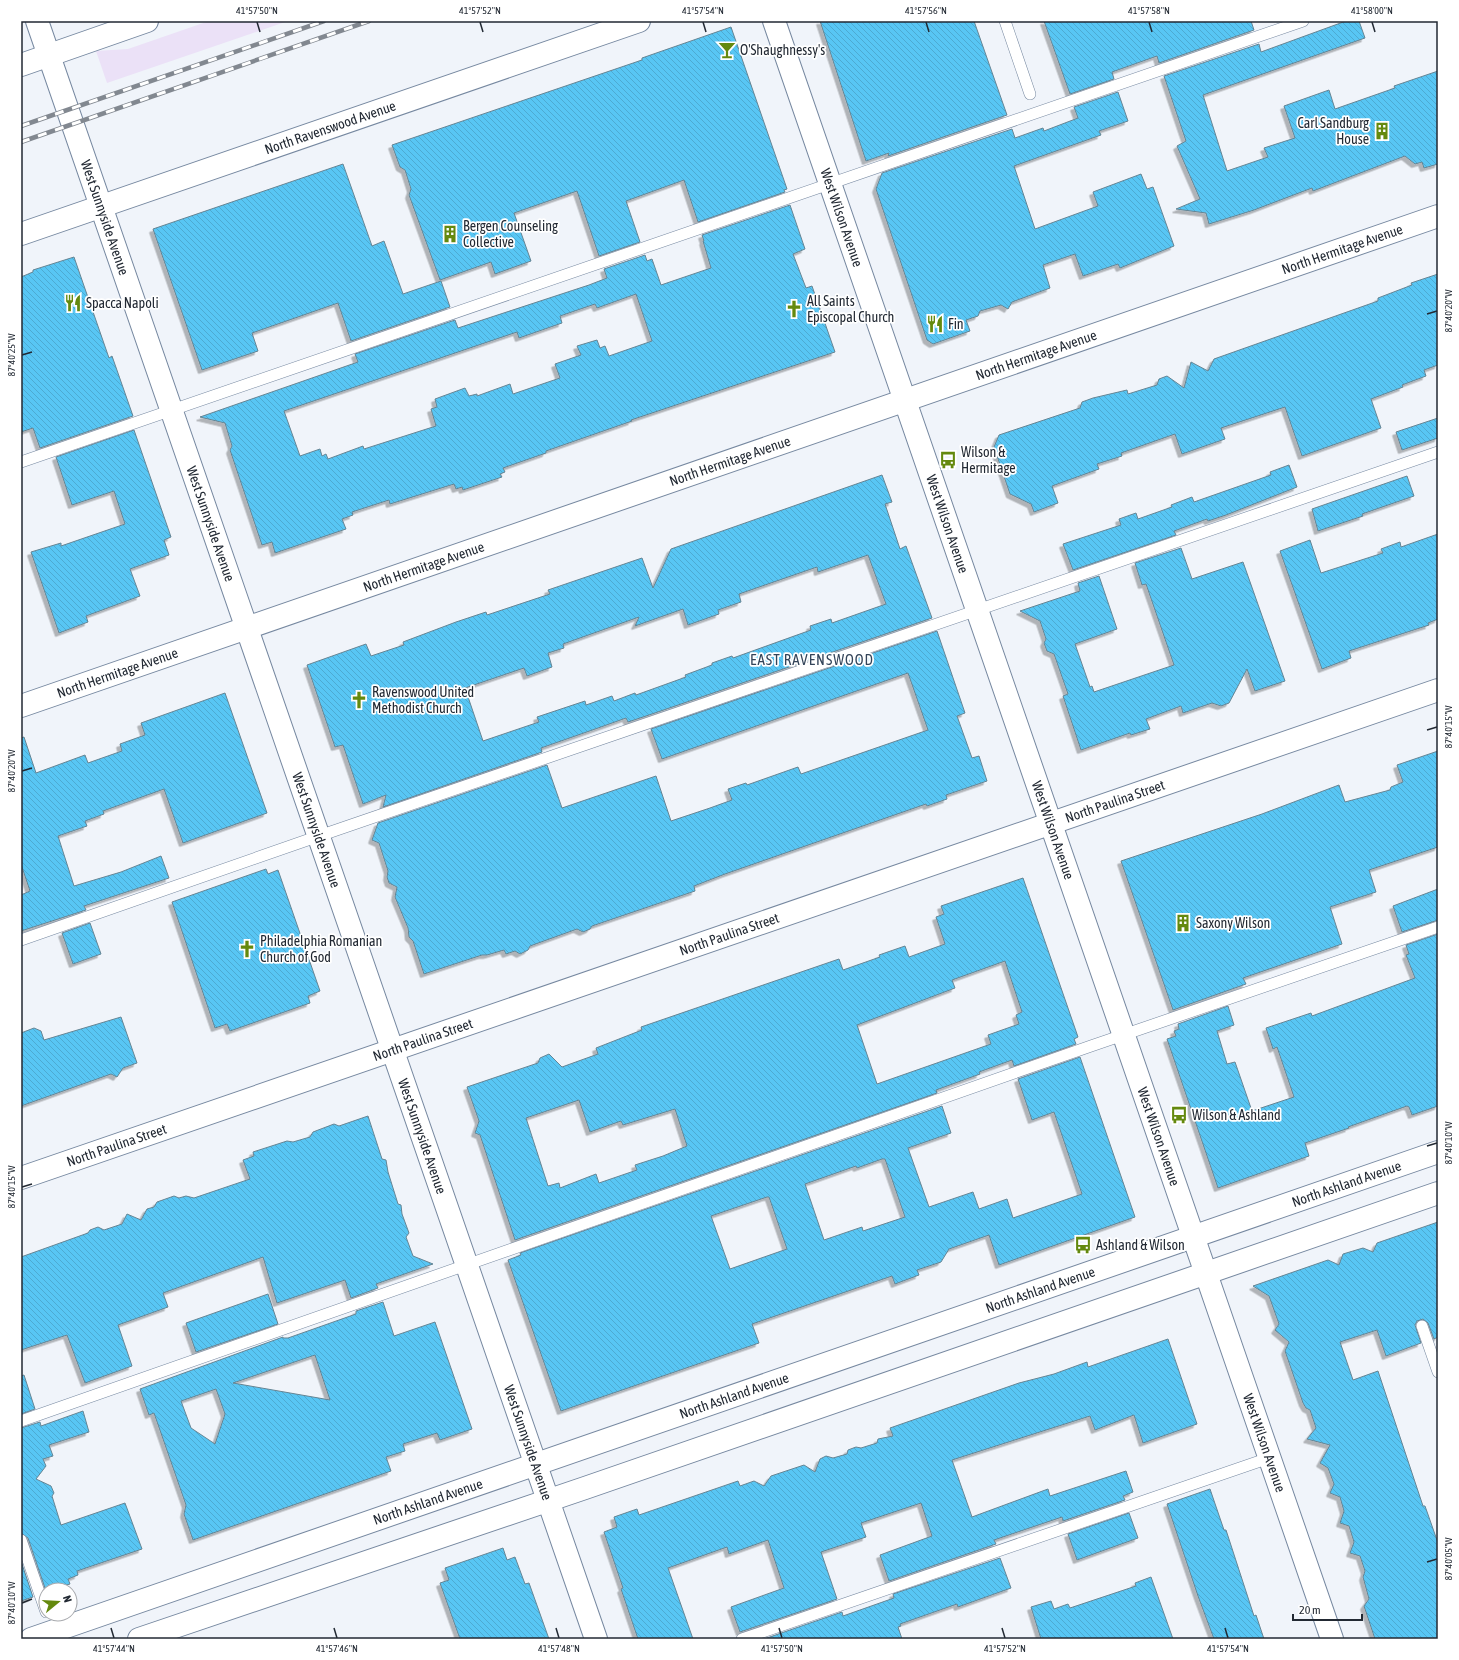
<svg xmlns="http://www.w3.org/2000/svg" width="1459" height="1660" font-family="'Asap Condensed',sans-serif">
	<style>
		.green { fill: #ebe1f7 }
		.building { fill: url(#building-back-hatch); stroke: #658493; fill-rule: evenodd; filter: url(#shadow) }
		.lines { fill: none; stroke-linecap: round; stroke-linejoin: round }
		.lane-casing { stroke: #7688a0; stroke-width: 12 }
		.street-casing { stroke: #7688a0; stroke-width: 24 }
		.secondary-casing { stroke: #7688a0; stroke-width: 24 }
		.lane { stroke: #fff; stroke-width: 11 }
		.street { stroke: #fff; stroke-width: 22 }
		.secondary { stroke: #fff; stroke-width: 22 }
		.rail-casing { stroke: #828890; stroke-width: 4.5 }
		.rail { stroke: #fff; stroke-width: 3; stroke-dasharray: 9; stroke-linecap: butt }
		.ticks { fill: none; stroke: #222933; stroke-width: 1.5 }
		.labels { text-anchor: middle; stroke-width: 3.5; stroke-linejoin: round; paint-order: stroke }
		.poi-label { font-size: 14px; fill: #222933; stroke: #fff; text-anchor: start }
		.street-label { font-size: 14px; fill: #222933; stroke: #fff }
		.neighbourhood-label { font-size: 15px; letter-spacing: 1px; fill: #334459; stroke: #fff }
		.neatline { fill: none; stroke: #222933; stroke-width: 1.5 }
		.ticks-label { font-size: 10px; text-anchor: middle; fill: #222933 }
	</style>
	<defs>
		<pattern id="building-back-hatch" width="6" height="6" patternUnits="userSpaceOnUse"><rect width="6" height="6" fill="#59c6f4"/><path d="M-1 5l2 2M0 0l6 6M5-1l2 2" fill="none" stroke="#4daad2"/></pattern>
		<filter id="shadow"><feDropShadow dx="-3.5" dy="3.5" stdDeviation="0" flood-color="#0004"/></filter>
	</defs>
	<rect width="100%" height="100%" fill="#f0f4fa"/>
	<path class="green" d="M209,21h79l-181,62 -11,-32 32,-2z"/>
	<g class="building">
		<path d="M820,21h154l33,94 -119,41 1,-3 -23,8z"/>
		<path d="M1044,21h207l3,9 -95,33 -2,-7 -45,16 2,7 -44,15z"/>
		<path d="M1346,21h13l6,17 -162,57 24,76 41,-14 -4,-9 31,-10 -11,-32 45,-16 6,19 60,-21 -1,-2 44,-15v93l-14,4 -2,-6 -7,2 -10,-8 -92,35 -1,-3 -58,22 -45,14 -3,-11 -30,-4 24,-10 -23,-53 9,-5 -22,-65 95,-32 2,8z"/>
		<path d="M731,27l56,162 -3,1 1,2 -87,30 -14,-42 -58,21 14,41 -41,14 -22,-65 -63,22 17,48 -36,13 -4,-12 -51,18 -31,-85 2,-6 -6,-19 -5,-3 -8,-22 250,-85v-2z"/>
		<path d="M1118,92l10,29 -29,10 2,4 -87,31 21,63 63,-23 -5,-14 48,-18 6,15 6,-2 21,59 -54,22 -2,-4 -35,12 -8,-22 -32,11 7,23 -38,14 -4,7 -7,-4 -21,6 -2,5 -12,4 4,11 -37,13 -6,-4 -51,-151 6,-16 130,-44 3,9 28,-10 1,3 34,-13 -4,-11z"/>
		<path d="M343,164l29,82 12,-5 19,53 38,-13 9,26 -99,34 -13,-38 -86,30 6,18 -56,19 -49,-141z"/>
		<path d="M790,205l15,44 -12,5 13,34 6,-2 23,66 -204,68 1,1 -86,30v2l-43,15 2,4 -5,2 2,3 -39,13 -1,-3 -6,2 -2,-5 -64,20 -1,-4 -37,12 1,3 -11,4 4,10 -71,24 -3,-11 -10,3 -32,-95 2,-4 -7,-23 -25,-6 158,-55 -3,-8 100,-34 3,8 131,-43 18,-7 -3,-9 41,-14 2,6 5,-2 9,26 50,-17 -8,-27h1l-2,-6zM636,294l16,47 -43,15 -4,-10 -5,2 -3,-8 -20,6 4,9 -26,9 5,14 -47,16 -3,-10 -33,12v-2l-8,2 -4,-8 -30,11 2,8 -6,2 5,17 -72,23 -1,-3 -35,13 -2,-5 -4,2 -2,-7 -20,7 -16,-45 233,-79 2,6 43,-15 -2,-7 35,-12 2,4z"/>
		<path d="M74,257l35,101 3,-2 21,60 -93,32 -7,-20 -12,4v-155l12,-5v-2z"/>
		<path d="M1438,274v91l-14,5 2,6 -24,9 1,2 -32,12 10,29 -79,28 -17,-49 -64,21 4,11 -43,15 -7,-20 -54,19 1,3 -25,8 2,5 -47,17 6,17 -24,9 -3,-8 -21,-10 -16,-47 5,-12 81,-27 2,-6 11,-4 34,-8 1,4 29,-9 2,-6 8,-3 17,12 7,-26 17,9 6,-12 164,-58v-3l34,-13 -1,-2z"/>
		<path d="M1438,418v20l-36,12 -6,-18z"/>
		<path d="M134,430l37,107 -7,3 5,15 -39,14 10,27 -54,20 2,6 -29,11 -28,-81 30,-9v3l64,-22 -11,-33 -42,14 -16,-48z"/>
		<path d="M1289,465l8,22 -71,28 -18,6 -1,-2 -33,12 2,4 -103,35 -10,-26 58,-19 -2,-6 17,-6 2,6 34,-12 -1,-2 21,-8 2,5 77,-27 -1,-3z"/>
		<path d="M882,475l10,27 -7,2 15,45 6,-3 26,72 -286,98 -18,6 -2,-4 -28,10 -57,20 1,4 -159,55 3,-12 -23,9 -20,-59 -8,2 -28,-82 59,-21 5,12 33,-11 -1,-3 53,-20 30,-10 1,3 63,-21 -2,-4 94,-32 11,30 18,-39zM868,555l18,49 -54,19 -1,-4 -21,7 1,4 -78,28 -1,-2 -20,7v2l-27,10 1,2 -50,18 -1,-2 -21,8 -2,-5 -26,9 -1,-4 -48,16 2,5 -56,19 -18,-53 59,-20 3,8 25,-9 -4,-14 16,-5 -1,-4 76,-27 -4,9 48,-17 5,16 31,-11 -1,-4 23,-8 -2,-8 78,-27 1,5z"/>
		<path d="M1407,476l7,20 -52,18 1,2 -45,15 -6,-22z"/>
		<path d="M1438,534v85l-10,4 1,2 -80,26 2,7 -29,11 -42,-118 30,-11 11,33 62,-20 -2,-4 19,-7 1,5z"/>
		<path d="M1181,548l11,31 51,-17 42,119 -30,10 -8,-22 -18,34 -8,3 -9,-3 -29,10 -2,-7 -35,13 4,10 -19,6 -1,-2 -49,17 -18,-54 5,-2 -14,-40 -7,-3 -3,-8 2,-4 -6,-18 -20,-10 60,-20 -2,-8 21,-7 18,53 -42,15 15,43 2,-1 2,6 80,-27 -28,-81 -4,1 -7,-22z"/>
		<path d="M937,631l28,82 -8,3 15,42 7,-2 8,25 -41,14 1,4 -20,7 -1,-2 -201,70 -31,12 1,5 -103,35 -2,3 -7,3 -6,-3 -47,17 -2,4 -8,4 -5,-3 -9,3 -2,-4 -17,5h-5l-58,19 -11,-33 -4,-4 -1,-9 -13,-31 2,-10 -8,-4 -2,-6 1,-6 -9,-28 -7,-3 6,-17 169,-58 15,43 94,-32 15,45 39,-13 22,-8 -4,-11 18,-6 1,2 51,-18 3,7 127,-44 -20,-57 -246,86 -11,-30z"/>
		<path d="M225,693l42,120 -84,30 -19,-54 -61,22 1,3 -19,7 2,5 -29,10 16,50 47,-14 40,-16 8,22 -85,28 2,4 -65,21v-36l9,-4 -9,-27v-126l3,-1 12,36 49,-18 3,8 34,-12 -2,-7 25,-9 -4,-12z"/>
		<path d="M1438,751v96l-69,23 7,22 -46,15 12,37 -99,34 3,6 -73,26 -52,-149 141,-47 77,-29 6,17 45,-12 1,-3 12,-5 -6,-17z"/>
		<path d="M266,869l2,5 10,-4 42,121 -12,5 2,7 -80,28 -3,-7 -12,4 -43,-126z"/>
		<path d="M1023,878l55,159 -4,2 2,5 -62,22 -2,-6 -33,12 1,2 -44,16 1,3 -422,147 -35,-105 -5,-2 4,-12 -12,-34 71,-24 2,-5 9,-4 13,13 36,-13 -2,-6 46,-18 -1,-3 198,-68 4,11 37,-13 -1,-2 26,-9 4,11 36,-13 -9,-27 8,-3 -3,-8zM1005,961l17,51 -6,3 3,9 -31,11 3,9 -114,40 -20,-59 98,-37 -3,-8zM579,1100l11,32 31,-11 2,4 52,-16 12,37 -24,10 -28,9 2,5 -38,13 -3,-9 -36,14 -1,-5 -11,3 -22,-68z"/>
		<path d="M1438,889v31l-36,12 -9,-26z"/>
		<path d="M90,923l11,31 -28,10 -11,-31z"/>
		<path d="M1438,934v172l-26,9 -3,-8 -2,-1 -59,21 1,1 -44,15 4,13 -91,32 -51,-149 9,-3 -2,-5 5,-2 -1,-5 50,-18 6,19 -17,6 10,33 8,-2 17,49 42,-14 -17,-50 -4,2 -7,-21 45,-15 1,3 103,-38 -9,-23 3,-1 -3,-9z"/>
		<path d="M121,1017l16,46 -14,5 -6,9 -6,-3 -90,32v-73l13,-5 7,3 3,9z"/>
		<path d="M1080,1057l55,160 -136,48 -10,-30 -40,14 -8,13 -24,8 2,5 -24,9 -3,-8 -140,48 7,19 -198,68 -53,-151 13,-5 -1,-2 422,-147 9,27 -43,15 21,59 44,-15 6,17 28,-10 6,19 69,-24 -28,-82 -22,8 -14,-41zM882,1159h3l20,58 -42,14 -1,-4 -38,13 -19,-56 51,-18 1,2zM767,1197h2l18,52 -57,20 -19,-53z"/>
		<path d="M368,1116l14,43 4,1 2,12 10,32 3,1 1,9 7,19 -3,4 7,19 20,8 -57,20 2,4 -27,10 -6,-18 -68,23 -14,-46 -100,36 5,14 -50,18 14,41 -47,17 -18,-48 -46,15v-93l67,-24 2,-3 8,-3 6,3 18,-6 5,-10 14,6 6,-11 7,-2 3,-5 17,-6 5,2 7,-2 8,2 56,-19 -7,-19 11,-4 -1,-4 34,-11 6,1 17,-5 3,-5 21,-8 5,2z"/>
		<path d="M1438,1222v115l-4,2 -6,-16 -5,-4 -6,2 -2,4 6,18 -35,13 -9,-26 -37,12 13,38 25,-9 45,135h2l13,37v96h-63l-11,-33 5,-7 -6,-22 2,-6 -5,-15 -10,-3 4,-11 -5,-16 -9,-3 4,-12 -4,-14 -10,-4 4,-9 -6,-16 -8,-5 10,-18 -23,-6 9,-11 -6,-18 -4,-2 -3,-5 -18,-52 4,-9 -14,-12 4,-6 -10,-28 -16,-10 75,-26 11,5 4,-11 20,-6 10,4 4,-9z"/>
		<path d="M268,1294l10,30 -82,28 -10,-29z"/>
		<path d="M383,1302l11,34 41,-14 37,107 -32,11 -3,-7 -34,11 2,7 -19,6 5,14 -198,69 -9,-26 2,-9 -32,-92 -5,2 -9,-26 143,-52v1h5l68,-24v-3zM315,1355l15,45 -97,-17zM216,1389l9,25 -10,30 -24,-16 -10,-27z"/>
		<path d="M1168,1339l29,85 -54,19 -9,-28 -39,15 -5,-14 -138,44 20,57 76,-28 2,7 76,-25 7,21 -10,4 2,4 -62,21 -1,-4 -68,23 2,4 -107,37 -9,-26 52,-19 -11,-33 -60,20 5,14 -45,15 16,47 -97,33 -9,-25 53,-19 -16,-48 -39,14 -2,-7 -59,21 25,71h-55l-17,-50 2,-1 -19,-56 13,-5 -3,-10 23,-8 2,6 99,-34 2,5 14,-5 10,5 7,-10 33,-11 11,7 5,-13 6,-3 7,2 14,-4 1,-4 8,-3 5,1 16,-5 1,-4 15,-3 -3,-8 129,-45 35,-9 33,-12 1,5z"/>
		<path d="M24,1375l11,34 -14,5v-38z"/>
		<path d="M83,1411l6,21 -40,13 4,11 -10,3 3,7 -10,13 15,7 3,7 -2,3 9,29 64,-22 17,46 -65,22 1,4 -10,4 2,5 -24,7 -18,-53 -7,-5v-105l19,-6 1,4z"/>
		<path d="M1210,1489l14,41h2l28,86 2,-1 8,24h-50l-16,-43 -31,-92z"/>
		<path d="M1129,1513l9,25 -61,22 -9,-26z"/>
		<path d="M503,1548l4,12 8,-3 10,27 4,-1 20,56h-89l-20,-56 9,-3 -4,-12z"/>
		<path d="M1000,1558l11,30 -53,19 -1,-3 -57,20 1,2 -3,1 4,12h-138l78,-27 1,4 51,-18 -1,-4z"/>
		<path d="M21,1561l12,36 -12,4z"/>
		<path d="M1151,1577l22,62h-132l-10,-32 20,-6 3,8 14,-5 2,4 66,-22 -1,-3z"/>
	</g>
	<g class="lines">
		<g class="lane-casing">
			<g id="lane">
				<path d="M1005,21l25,73"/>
				<path d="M21,462l1282,-441"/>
				<path d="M21,940l298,-104 1119,-384"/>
				<path d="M1422,1326l16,46"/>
				<path d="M21,1421l1070,-375 347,-119"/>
				<path d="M21,1540l25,72"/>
				<path d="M742,1639l527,-181"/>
			</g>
		</g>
		<g class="street-casing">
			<g id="street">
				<path id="s1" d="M37,21l559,1618"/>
				<path d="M21,65l126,-44"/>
				<path id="s2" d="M21,234l618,-213"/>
				<path id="s3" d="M21,706l1417,-490"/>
				<path id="s4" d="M21,1178l1417,-488"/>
			</g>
		</g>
		<g class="secondary-casing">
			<g id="secondary">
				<path id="s5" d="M774,21l558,1618"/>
				<path id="s6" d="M31,1639l1407,-487"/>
				<path d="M139,1639l446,-151 853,-295"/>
			</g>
		</g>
		<use href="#lane" class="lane"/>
		<use href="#street" class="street"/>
		<use href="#secondary" class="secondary"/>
		<g class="rail-casing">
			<g id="rail">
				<path d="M21,126l303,-105"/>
				<path d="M21,142l348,-121"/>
			</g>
		</g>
		<use href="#rail" class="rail"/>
	</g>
	<path class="ticks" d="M257,22l3,10M480,22l3,10M703,22l3,10M926,22l3,10M1149,22l3,10M1372,22l3,10M1427,314l10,-3M22,355l10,-3M1427,730l10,-3M22,771l10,-3M1427,1146l10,-3M22,1187l10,-3M1427,1562l10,-3M22,1603l10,-4M111,1628l3,10M334,1628l3,10M556,1628l3,10M779,1628l3,10M1002,1628l3,10M1225,1628l3,10"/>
	<defs>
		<g id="bar-bare" transform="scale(1.38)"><path d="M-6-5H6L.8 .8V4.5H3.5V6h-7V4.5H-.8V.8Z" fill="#64890e" stroke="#fff" stroke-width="2.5" paint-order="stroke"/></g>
		<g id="building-bare" transform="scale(1.38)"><path d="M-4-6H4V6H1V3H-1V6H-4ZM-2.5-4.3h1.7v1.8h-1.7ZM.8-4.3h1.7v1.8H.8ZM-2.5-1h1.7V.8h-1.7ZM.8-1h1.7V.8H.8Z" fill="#64890e" stroke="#fff" stroke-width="2.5" paint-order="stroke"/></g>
		<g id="restaurant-bare" transform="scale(1.38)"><path d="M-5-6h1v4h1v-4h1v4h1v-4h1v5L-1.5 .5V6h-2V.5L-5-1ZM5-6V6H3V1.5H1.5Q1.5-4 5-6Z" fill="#64890e" stroke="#fff" stroke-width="2.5" paint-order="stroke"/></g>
		<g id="church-bare" transform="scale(1.38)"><path d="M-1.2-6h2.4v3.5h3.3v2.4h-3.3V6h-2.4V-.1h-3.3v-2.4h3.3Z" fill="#64890e" stroke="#fff" stroke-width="2.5" paint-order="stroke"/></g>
		<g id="bus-bare" transform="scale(1.38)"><path d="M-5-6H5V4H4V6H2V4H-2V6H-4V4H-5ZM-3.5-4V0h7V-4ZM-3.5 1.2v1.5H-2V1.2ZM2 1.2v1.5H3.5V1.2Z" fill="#64890e" stroke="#fff" stroke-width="2.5" paint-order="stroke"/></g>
	</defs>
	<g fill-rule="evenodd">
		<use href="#bar-bare" x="727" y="50"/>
		<use href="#building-bare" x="1382" y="131"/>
		<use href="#building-bare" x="450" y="234"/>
		<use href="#restaurant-bare" x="73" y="303"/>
		<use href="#church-bare" x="794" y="309"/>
		<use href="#restaurant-bare" x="935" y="324"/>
		<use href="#bus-bare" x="948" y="460"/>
		<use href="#church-bare" x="359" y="700"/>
		<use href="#building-bare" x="1183" y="923"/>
		<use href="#church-bare" x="247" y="949"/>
		<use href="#bus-bare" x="1179" y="1115"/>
		<use href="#bus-bare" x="1083" y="1245"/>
	</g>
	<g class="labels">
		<g class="poi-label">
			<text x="740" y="55">O'Shaughnessy's</text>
			<text x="1369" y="128" text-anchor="end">Carl Sandburg<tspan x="1369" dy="16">House</tspan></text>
			<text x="463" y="231">Bergen Counseling<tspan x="463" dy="16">Collective</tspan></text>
			<text x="807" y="306">All Saints<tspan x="807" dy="16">Episcopal Church</tspan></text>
			<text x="86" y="308">Spacca Napoli</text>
			<text x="948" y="329">Fin</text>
			<text x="961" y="457">Wilson &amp;<tspan x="961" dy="16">Hermitage</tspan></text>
			<text x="372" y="697">Ravenswood United<tspan x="372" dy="16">Methodist Church</tspan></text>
			<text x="1196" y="928">Saxony Wilson</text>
			<text x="260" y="946">Philadelphia Romanian<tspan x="260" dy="16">Church of God</tspan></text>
			<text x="1192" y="1120">Wilson &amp; Ashland</text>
			<text x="1096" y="1250">Ashland &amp; Wilson</text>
		</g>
		<g class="street-label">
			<text dy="5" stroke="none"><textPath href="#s2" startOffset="327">North Ravenswood Avenue</textPath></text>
			<text dy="5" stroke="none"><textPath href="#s5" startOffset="208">West Wilson Avenue</textPath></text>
			<text dy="5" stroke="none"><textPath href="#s1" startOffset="208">West Sunnyside Avenue</textPath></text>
			<text dy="5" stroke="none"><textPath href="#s3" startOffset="1398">North Hermitage Avenue</textPath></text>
			<text dy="5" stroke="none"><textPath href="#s3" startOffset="1074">North Hermitage Avenue</textPath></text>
			<text dy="5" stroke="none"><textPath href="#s3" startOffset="750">North Hermitage Avenue</textPath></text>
			<text dy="5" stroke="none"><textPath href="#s1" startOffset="532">West Sunnyside Avenue</textPath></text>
			<text dy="5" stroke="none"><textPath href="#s5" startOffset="532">West Wilson Avenue</textPath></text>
			<text dy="5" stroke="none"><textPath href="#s3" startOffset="426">North Hermitage Avenue</textPath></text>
			<text dy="5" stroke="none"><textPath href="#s3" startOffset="102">North Hermitage Avenue</textPath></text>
			<text dy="5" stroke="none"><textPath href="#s4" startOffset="1157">North Paulina Street</textPath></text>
			<text dy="5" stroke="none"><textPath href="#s1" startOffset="856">West Sunnyside Avenue</textPath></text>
			<text dy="5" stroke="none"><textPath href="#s5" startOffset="856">West Wilson Avenue</textPath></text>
			<text dy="5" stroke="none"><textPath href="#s4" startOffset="749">North Paulina Street</textPath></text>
			<text dy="5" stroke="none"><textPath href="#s4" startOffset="425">North Paulina Street</textPath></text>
			<text dy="5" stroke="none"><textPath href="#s1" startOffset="1180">West Sunnyside Avenue</textPath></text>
			<text dy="5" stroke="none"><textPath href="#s5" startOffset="1180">West Wilson Avenue</textPath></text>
			<text dy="5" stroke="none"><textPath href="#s4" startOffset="101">North Paulina Street</textPath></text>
			<text dy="5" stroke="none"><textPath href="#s6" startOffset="1392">North Ashland Avenue</textPath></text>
			<text dy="5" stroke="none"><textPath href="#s6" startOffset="1068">North Ashland Avenue</textPath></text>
			<text dy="5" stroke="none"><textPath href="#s6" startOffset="744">North Ashland Avenue</textPath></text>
			<text dy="5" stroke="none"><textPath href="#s1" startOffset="1504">West Sunnyside Avenue</textPath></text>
			<text dy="5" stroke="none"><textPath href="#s5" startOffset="1504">West Wilson Avenue</textPath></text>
			<text dy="5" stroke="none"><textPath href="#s6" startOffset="420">North Ashland Avenue</textPath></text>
		</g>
		<g class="neighbourhood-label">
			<text x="812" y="665">EAST RAVENSWOOD</text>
		</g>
	</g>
	<rect width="1459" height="1660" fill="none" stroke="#ffffff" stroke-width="44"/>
	<g transform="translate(58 1602) rotate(72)"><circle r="19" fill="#ffffff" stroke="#a7a9ad"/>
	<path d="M0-3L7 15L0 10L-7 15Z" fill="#64890e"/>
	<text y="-6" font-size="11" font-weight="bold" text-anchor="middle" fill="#222933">N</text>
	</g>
	<path d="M1293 1614v6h69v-6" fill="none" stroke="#222933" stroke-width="2"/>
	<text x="1299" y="1614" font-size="12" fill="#222933" stroke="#ffffff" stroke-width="3" paint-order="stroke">20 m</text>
	<rect x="22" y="22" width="1415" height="1616" class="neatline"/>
	<g class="ticks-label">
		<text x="257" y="14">41°57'50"N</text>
		<text x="480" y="14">41°57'52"N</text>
		<text x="703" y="14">41°57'54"N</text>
		<text x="926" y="14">41°57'56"N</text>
		<text x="1149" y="14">41°57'58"N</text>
		<text x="1372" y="14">41°58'00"N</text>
		<text transform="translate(1448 311) rotate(-90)" y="4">87°40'20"W</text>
		<text transform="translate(11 355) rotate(-90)" y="4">87°40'25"W</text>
		<text transform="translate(1448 727) rotate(-90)" y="4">87°40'15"W</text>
		<text transform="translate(11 771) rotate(-90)" y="4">87°40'20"W</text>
		<text transform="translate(1448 1143) rotate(-90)" y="4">87°40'10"W</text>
		<text transform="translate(11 1187) rotate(-90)" y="4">87°40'15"W</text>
		<text transform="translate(1448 1559) rotate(-90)" y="4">87°40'05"W</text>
		<text transform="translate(11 1603) rotate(-90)" y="4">87°40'10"W</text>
		<text x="114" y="1652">41°57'44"N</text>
		<text x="337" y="1652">41°57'46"N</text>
		<text x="559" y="1652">41°57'48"N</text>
		<text x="782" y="1652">41°57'50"N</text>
		<text x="1005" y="1652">41°57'52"N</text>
		<text x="1228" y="1652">41°57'54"N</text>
	</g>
</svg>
